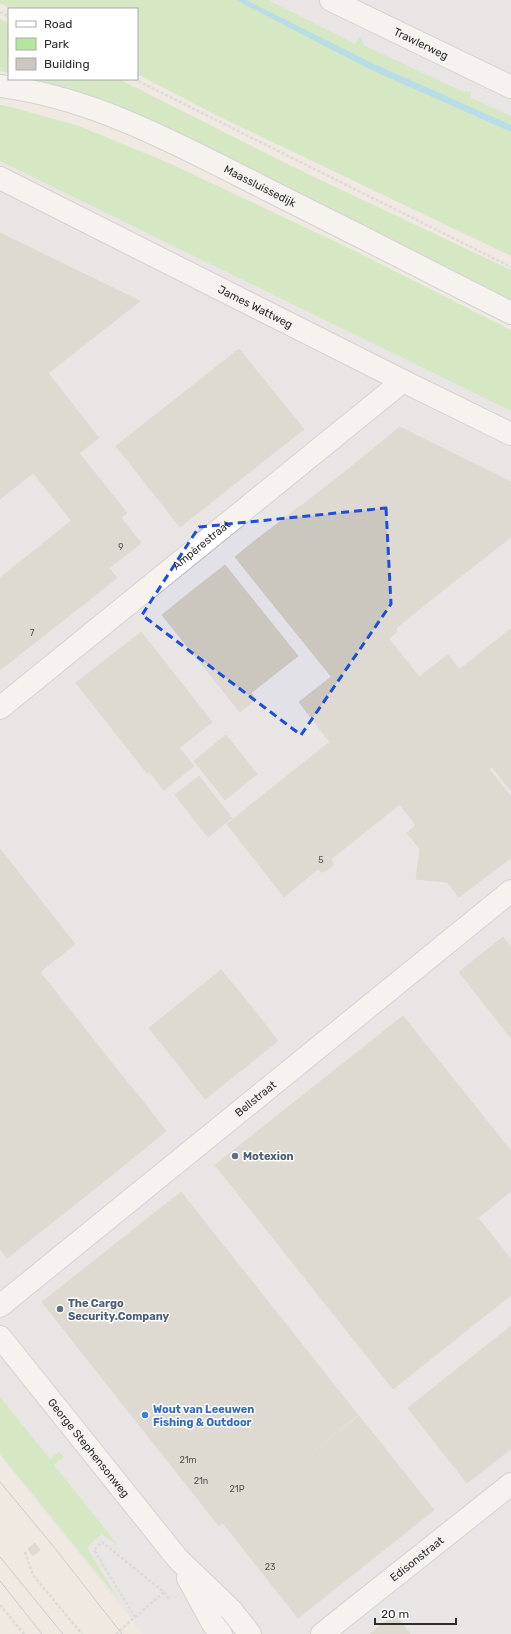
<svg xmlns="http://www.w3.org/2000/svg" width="511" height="1634" font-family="Rubik,sans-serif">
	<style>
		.industrial { fill: #e3e1e8 }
		.green { fill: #b6e59e }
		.water { fill: #75cff0 }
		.building { fill: #cbc7bf; stroke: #cbc5ba }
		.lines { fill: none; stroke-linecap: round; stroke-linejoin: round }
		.minor-casing { stroke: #b4b7c1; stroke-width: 24 }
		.tertiary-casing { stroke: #b4b7c1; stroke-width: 24 }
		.path { stroke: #c9c9c9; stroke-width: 2.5; stroke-dasharray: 3 2; stroke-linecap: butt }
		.minor { stroke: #fff; stroke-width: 22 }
		.tertiary { stroke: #fff; stroke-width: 22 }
		.tram { stroke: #a3a6b8; stroke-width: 1 }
		.marked { fill: none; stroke: #1d4ed8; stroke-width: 3; stroke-dasharray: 8 5; stroke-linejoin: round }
		.service-dot { fill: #5c6f8a; stroke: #fff; stroke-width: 1.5 }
		.shop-dot { fill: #3f7fe0; stroke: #fff; stroke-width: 1.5 }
		.labels { text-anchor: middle; stroke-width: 3; stroke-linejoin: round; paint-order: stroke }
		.number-label { font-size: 9px; fill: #555452 }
		.street-label { font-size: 11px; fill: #2e2e2e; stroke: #fff }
		.service-label { font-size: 11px; font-weight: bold; fill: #4e5e75; stroke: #fff; text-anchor: start }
		.shop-label { font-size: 11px; font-weight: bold; fill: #366cbe; stroke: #fff; text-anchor: start }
	</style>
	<rect width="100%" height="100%" fill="#efe9e1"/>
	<g class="industrial">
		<path d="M260,0h251v123z"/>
		<path d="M0,146l511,251v1237h-368l-143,-178z"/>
	</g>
	<g class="green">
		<path d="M0,0h268l87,44 5,-8 5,10 99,46 7,-1v7l40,18v140l-291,-139 -83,-43v-65h-126l-11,-6z"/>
		<path d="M0,19l9,4v50l-9,-2z"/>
		<path d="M32,79h87l168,85 224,106v30l-343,-172 -56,-25z"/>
		<path d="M0,105l11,2 68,19 92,38 184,87 156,79v81l-511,-250z"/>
		<path d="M0,1397l50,62 9,-7 5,5 -10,8 64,80 -17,-11 -14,14 32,52 -119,-146z"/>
	</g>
	<path class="water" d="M236,0h10l126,63 139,62v7l-142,-63z"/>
	<g class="building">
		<path d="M0,233l140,68 -140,110z"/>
		<path d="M239,349l65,80 -124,98 -64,-81z"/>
		<path d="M48,373l51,65 -20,15 48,60 -6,5 20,25 -32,25 -109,-137v-20z"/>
		<path d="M400,427l111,55v55l-74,58 -96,-120z"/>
		<path d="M0,431l33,42 -33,26z"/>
		<path d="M341,475l96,120 -41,33 1,4 -98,-125h1z"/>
		<path d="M299,507l66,83 -23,17 -65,-83z"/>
		<path d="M71,521l46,57 -117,92v-92z"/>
		<path d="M277,524l65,83 23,-17 32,42 -62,49 -22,-27 22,-18 -78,-97z"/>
		<path d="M257,539l78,97 -22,18 -78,-97z"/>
		<path d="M225,565l73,91 -32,25 -73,-91z"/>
		<path d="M193,590l73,91 -15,12 5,6 -16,13 -78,-97z"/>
		<path d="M511,629v105l-51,-65z"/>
		<path d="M141,632l71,90 -33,26 -71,-90z"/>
		<path d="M389,639l73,92 -74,59 -46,-58 20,-16 -27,-35z"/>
		<path d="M448,655l63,79v17l-19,16 -73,-90z"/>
		<path d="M108,658l86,108 -30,24 -15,-19 -2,2 -71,-90z"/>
		<path d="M331,677l31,39 -32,26 -31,-40z"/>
		<path d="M462,731l30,36 -3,2 22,28v61l-52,39 -12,-15 -31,-3 4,-30 -13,-16 9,-8 -28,-35z"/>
		<path d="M342,732l58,72 -69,55 2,3v4l-9,6h-3l-3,-3 -34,28 -57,-73z"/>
		<path d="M226,735l31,39 -32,26 -31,-39z"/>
		<path d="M511,751v40l-19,-24z"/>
		<path d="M199,776l33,42 -24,19 -33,-42z"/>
		<path d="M0,849l75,95 -75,60z"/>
		<path d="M503,937l8,10v91l-52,-66z"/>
		<path d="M221,970l29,35 -73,58 -28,-35z"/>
		<path d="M40,972l75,95 -115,91v-154z"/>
		<path d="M250,1005l28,36 -73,58 -28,-36z"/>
		<path d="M403,1016l108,135v40l-33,27 33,41v36l-118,94 -178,-224z"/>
		<path d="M115,1067l26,32 -141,112v-53z"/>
		<path d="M141,1099l25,32 -64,52 -26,-33z"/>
		<path d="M76,1150l26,33 -95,75 -7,-9v-38z"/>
		<path d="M181,1192l177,223 -139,111 -177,-224z"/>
		<path d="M511,1326v123l-44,34 -59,-75z"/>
		<path d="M359,1416l75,94 -136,108 -75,-95z"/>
		<path d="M35,1543l5,7 -7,6 -5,-7z"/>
		<path d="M395,1614l15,20h-40z"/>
	</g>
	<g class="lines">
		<g class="minor-casing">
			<g id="minor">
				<path id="s1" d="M331,0l180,87"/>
				<path id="s2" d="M0,178l403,203 108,53"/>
				<path id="s3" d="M0,708l403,-327"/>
				<path id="s4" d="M0,1306l511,-415"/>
				<path id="s5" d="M0,1337l178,222 53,51 19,24"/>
				<path d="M188,1578l25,46 8,10"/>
				<path id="s6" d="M322,1634l189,-150"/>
			</g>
		</g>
		<g class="tertiary-casing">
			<g id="tertiary">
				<path id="s7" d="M0,86c95,12 181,60 266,103 82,41 163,82 245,124"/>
			</g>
		</g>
		<g class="path">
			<path d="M0,12l9,5"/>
			<path d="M134,79l377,188"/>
			<path d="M25,1552l8,23 49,59"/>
			<path d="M0,1605l24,29"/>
			<path d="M135,1617l29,-25"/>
			<path d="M116,1634l19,-17 -41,-67 8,-8 62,50 5,7"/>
		</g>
		<use href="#minor" class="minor"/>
		<use href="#tertiary" class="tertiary"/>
		<g class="tram">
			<path d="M0,1482l54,65 68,87"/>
			<path d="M0,1557l63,77"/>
			<path d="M0,1581l42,53"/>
		</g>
	</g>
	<path d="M0 0H511V1634H0ZM386,508l5,96 -90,131 -159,-120 57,-88z" fill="#efe9e1" fill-opacity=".55" fill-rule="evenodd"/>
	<path class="marked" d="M386,508l5,96 -90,131 -159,-120 57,-88z"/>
	<g class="service-dot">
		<circle cx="235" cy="1156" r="4"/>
		<circle cx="60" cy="1309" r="4"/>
	</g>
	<circle class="shop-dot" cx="145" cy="1415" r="4"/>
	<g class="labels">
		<g class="number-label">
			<text x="121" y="550">9</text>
			<text x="32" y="636">7</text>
			<text x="321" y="863">5</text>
			<text x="188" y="1463">21m</text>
			<text x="201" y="1484">21n</text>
			<text x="237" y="1492">21P</text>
			<text x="270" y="1570">23</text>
		</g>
		<g class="street-label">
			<text dy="4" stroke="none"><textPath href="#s1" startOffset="100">Trawlerweg</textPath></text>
			<text dy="4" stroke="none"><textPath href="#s7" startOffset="280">Maassluissedijk</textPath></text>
			<text dy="4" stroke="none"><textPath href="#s2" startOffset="286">James Wattweg</textPath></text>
			<text dy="4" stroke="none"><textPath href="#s3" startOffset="259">Ampèrestraat</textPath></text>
			<text dy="4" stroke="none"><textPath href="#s4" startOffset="329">Bellstraat</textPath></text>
			<text dy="4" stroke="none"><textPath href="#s5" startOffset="142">George Stephensonweg</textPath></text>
			<text dy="4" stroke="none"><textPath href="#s6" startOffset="121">Edisonstraat</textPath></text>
		</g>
		<g class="service-label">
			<text x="243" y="1160">Motexion</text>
			<text x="68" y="1307">The Cargo<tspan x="68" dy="13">Security.Company</tspan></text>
		</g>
		<g class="shop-label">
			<text x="153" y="1413">Wout van Leeuwen<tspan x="153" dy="13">Fishing &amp; Outdoor</tspan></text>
		</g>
	</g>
	<rect x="8" y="8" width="130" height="72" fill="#ffffff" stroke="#ababab"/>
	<rect x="16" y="21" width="20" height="6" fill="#ffffff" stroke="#ababab"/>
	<text x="44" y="28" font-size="12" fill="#2e2e2e">Road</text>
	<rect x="16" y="38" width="20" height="12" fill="#b6e59e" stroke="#ababab"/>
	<text x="44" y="48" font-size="12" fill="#2e2e2e">Park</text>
	<rect x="16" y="58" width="20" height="12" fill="#cbc7bf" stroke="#ababab"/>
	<text x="44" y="68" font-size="12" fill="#2e2e2e">Building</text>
	<path d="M375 1618v6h81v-6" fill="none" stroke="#2e2e2e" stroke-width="2"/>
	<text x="381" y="1618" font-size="12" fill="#2e2e2e" stroke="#ffffff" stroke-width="3" paint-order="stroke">20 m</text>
</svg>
